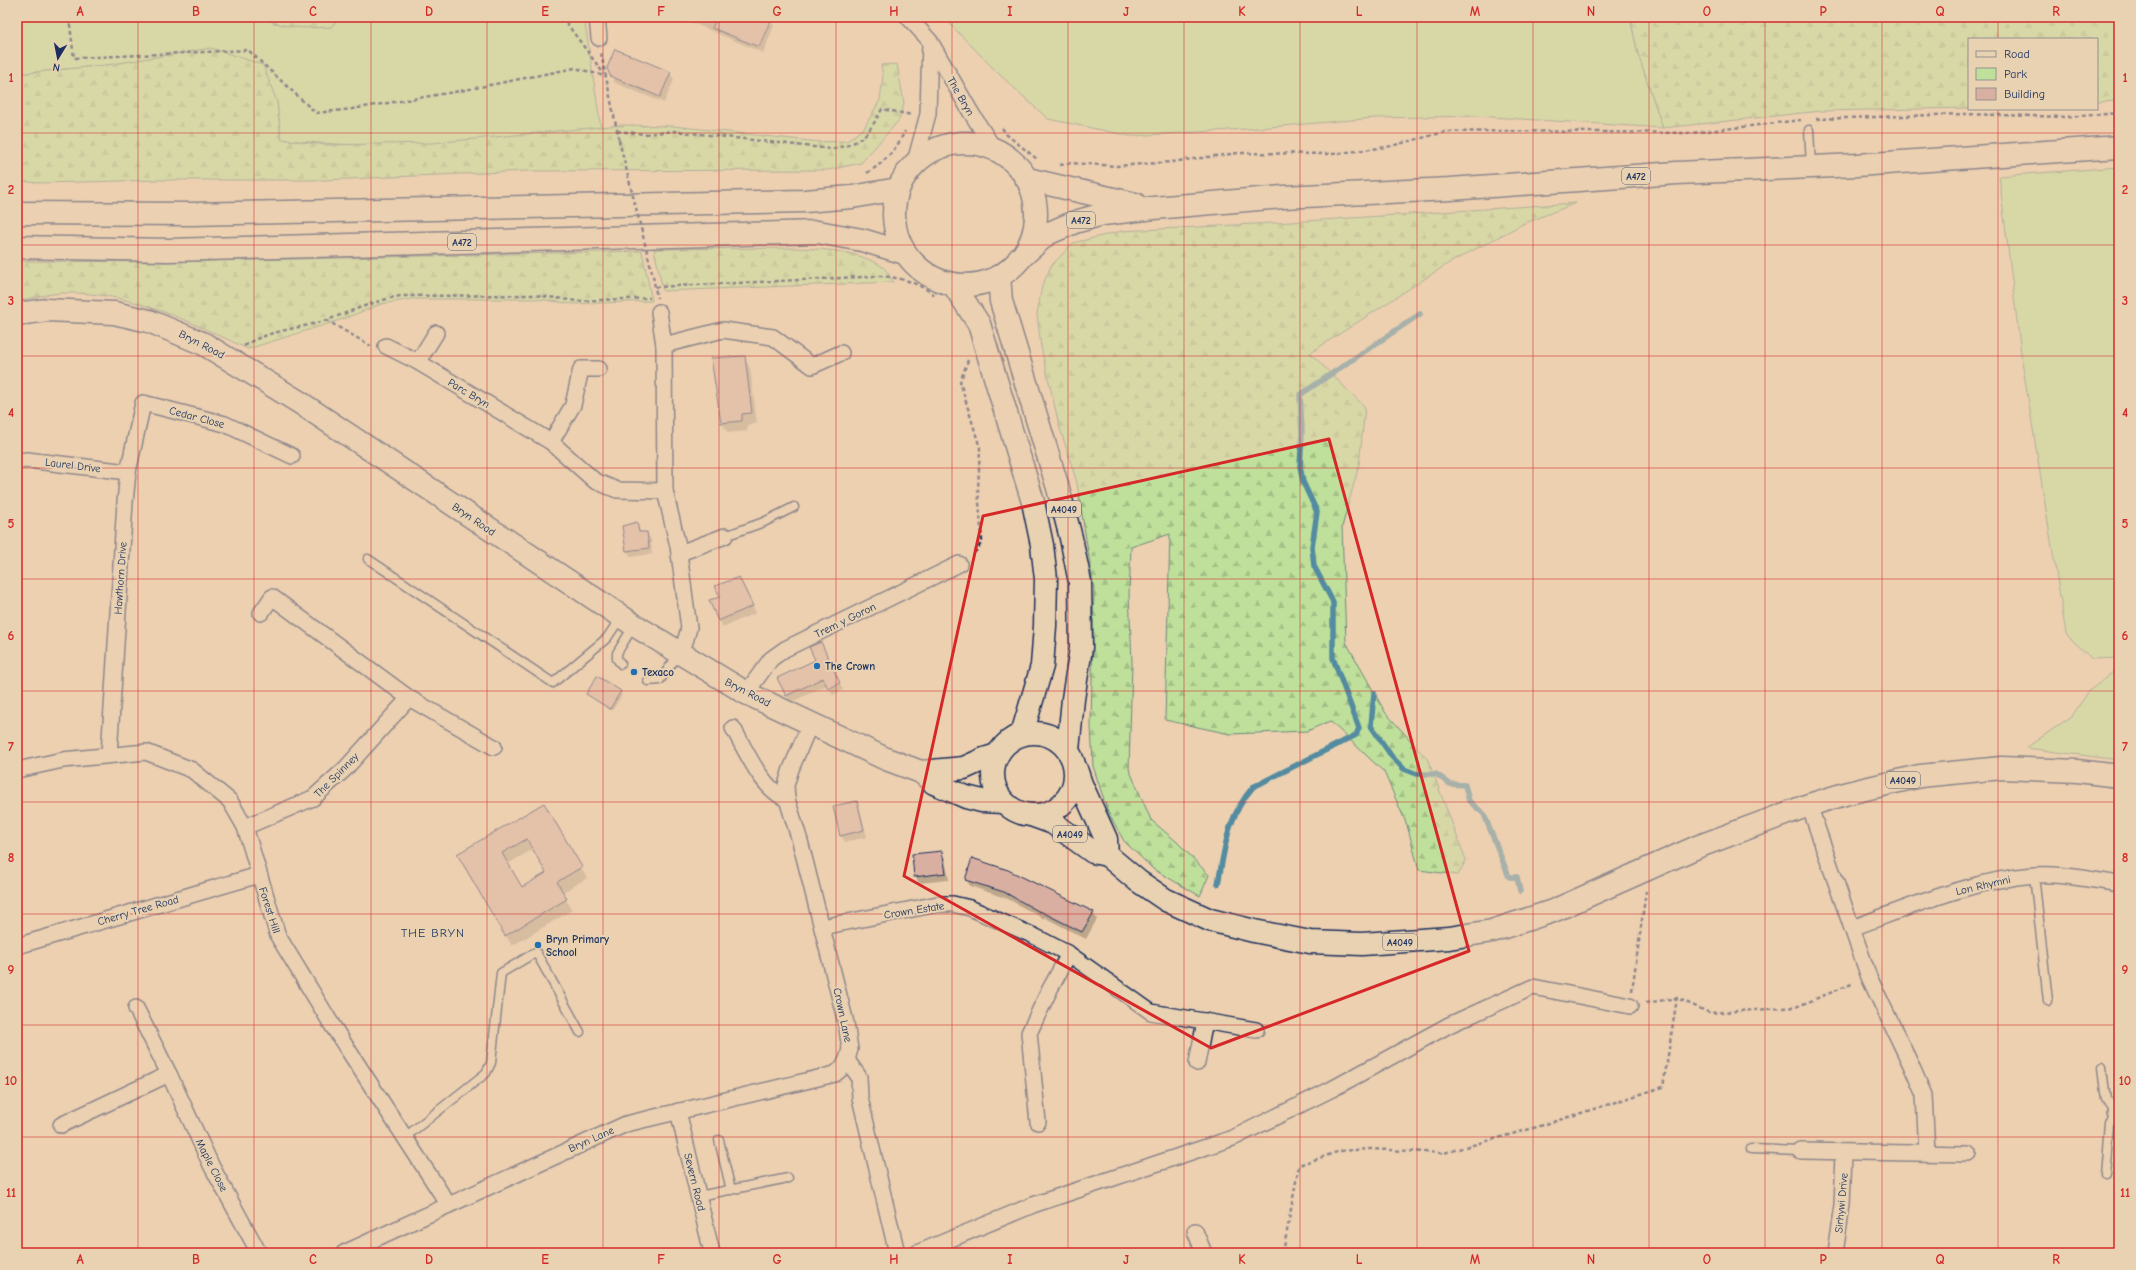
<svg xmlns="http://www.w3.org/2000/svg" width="2136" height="1270" font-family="'Comic Neue',sans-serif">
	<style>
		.green { fill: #bfe09a; stroke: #6d887c }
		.forest { fill: url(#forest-firs); stroke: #6d887c }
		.shadow { fill: #0003; fill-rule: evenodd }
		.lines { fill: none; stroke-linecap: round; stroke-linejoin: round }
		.stream { stroke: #528ba1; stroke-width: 5.5 }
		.building { fill: #d9afa1; stroke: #1b2f5e; fill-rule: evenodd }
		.lane-casing { stroke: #1b2f5e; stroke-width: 11 }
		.street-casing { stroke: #1b2f5e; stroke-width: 18 }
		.secondary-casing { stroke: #1b2f5e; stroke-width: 25 }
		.primary-casing { stroke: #1b2f5e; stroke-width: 25 }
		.path { stroke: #1b2f5e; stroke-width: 2.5; stroke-dasharray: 4 3; stroke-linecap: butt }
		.lane { stroke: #e8d2b1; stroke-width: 8 }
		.street { stroke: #e8d2b1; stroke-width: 15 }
		.secondary { stroke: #e8d2b1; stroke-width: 22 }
		.primary { stroke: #e8d2b1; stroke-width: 22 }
		.path-bridge { stroke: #1b2f5e; stroke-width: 2.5; stroke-dasharray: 4 3; stroke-linecap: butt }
		.marked { fill: none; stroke: #d62828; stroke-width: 3; stroke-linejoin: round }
		.grid { fill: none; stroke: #d62828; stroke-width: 1; stroke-opacity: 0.55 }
		.poi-dot { fill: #1f6fb2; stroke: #e8d2b1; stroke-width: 1.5 }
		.labels { text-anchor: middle; stroke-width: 4; stroke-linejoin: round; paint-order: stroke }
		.shield { fill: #e8d2b1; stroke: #586077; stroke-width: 1 }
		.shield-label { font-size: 10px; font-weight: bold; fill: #1b2f5e }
		.street-label { font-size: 11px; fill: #1b2f5e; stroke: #e8d2b1 }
		.poi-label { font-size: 11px; font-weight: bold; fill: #1b2f5e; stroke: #e8d2b1; text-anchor: start }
		.neighbourhood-label { font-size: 12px; letter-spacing: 1px; fill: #1b2f5e; stroke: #e8d2b1 }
		.neatline { fill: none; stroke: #d62828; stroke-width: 1.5 }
		.grid-label { font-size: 13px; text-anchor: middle; font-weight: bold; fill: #d62828 }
	</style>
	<defs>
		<pattern id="forest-firs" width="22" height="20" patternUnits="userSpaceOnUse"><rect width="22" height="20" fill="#bfe09a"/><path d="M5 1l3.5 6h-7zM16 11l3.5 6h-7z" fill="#a4c087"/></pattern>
	</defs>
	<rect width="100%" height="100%" fill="#ecd0b0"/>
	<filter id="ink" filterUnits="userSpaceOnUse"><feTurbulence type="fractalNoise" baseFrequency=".025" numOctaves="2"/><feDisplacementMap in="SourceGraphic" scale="8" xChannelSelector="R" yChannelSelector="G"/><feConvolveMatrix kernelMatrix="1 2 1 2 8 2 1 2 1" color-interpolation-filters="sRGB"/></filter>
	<g filter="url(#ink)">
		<g class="green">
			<path d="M17,17h250l6,6 58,4 9,-10h244l17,111c-105,12 -215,25 -320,11l-4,-37 -170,-37 -90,9z"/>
			<path d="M943,17h687l8,37 25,74 -188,-12 -100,2 -128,11 -117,7 -82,-17 -48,-44z"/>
			<path d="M2119,167v491l-27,1 -26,-25 -44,-273 -23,-185z"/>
			<path d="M2113,672h6v88l-93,-12 46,-32 17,-25z"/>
		</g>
		<g class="forest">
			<path d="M267,17h73l-9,10c-18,1 -51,3 -64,-10z"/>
			<path d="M1630,17h489v84l-22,1v-63h-128v69l-148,3 -158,17 -25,-74z"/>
			<path d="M211,48l52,17 14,37 4,37 44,6 107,-2 189,-18 52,1 146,16 28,-1 17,-13 16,-28 3,-24 -2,-11 16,-1 7,39 -5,17 -38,43 -33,7 -301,1 -204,9h-163l-120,3 -23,-2v-107l90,-9z"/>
			<path d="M1576,203l-53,21 -74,39 -139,90 55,54 -6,58 -17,62 4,115 39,70 43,48 38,100 -8,15 -39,-5 -12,-45 -23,-53 -54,-51 -23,10 -77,3 -65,-14 5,-186 -39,13 -2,47 3,68 -3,107 22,51 26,22 32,33 -9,21 -47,-27 -29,-28 -16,-29 -15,-46 -2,-41 3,-136 -17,-106 -18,-58 -18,-78 -4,-33 5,-28 9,-20 22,-23 49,-12 169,-9z"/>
			<path d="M793,248c30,1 64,2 90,19 4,3 7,10 10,15l-230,9 -9,-42z"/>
			<path d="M642,251l10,50 -79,3 -36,-5h-125l-31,5 -38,15 -95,30c-60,-28 -118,-58 -186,-56 -15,1 -30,5 -45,8v-40l150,1z"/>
		</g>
		<g class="shadow">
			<path d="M679,17h86l5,2 4,7 -11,27z"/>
			<path d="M670,73l4,7 -10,23 -49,-20 -4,-7z"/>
			<path d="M744,357l6,11 7,55 -9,2 -1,6 -19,2 -6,-10 -10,-64z"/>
			<path d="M636,523l5,10h6l4,7 1,14 -21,3 -4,-6z"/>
			<path d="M739,578l17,35 -33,14 -4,-7 2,-22z"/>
			<path d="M824,650l19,40 -10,5 -6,-10 -37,18 -12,-24 38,-18z"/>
			<path d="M620,692l2,3 -10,16 -25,-17z"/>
			<path d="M856,802l4,7 7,28 -22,5 -4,-6z"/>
			<path d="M544,804l43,74 -25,15 10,17 -60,36 -54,-91zM533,849l14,25 -26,14 -13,-24z"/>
			<path d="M941,853l4,6 4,21 -30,3 -4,-7z"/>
			<path d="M966,879l127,34 4,6 -11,20 -42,-22v2l-36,-20 -38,-13z"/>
		</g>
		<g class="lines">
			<g class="stream">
				<path d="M1374,693l-3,33 21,31 12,12 13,5h19l14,10 15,1 4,16 15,13 25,63h8l3,14"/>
				<path d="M1218,884c7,-37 9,-67 35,-97l103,-52 3,-7 -26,-70v-56l-19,-36 -2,-19 5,-35 -14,-30 -3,-16 2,-33 -2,-38 120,-81"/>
			</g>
		</g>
		<g class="building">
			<path d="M717,17h55l-13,30 -47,-19z"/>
			<path d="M615,49l56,23 -11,25 -50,-21 -3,-8z"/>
			<path d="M745,356l7,57 -10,1v7l-21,2 -10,-65z"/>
			<path d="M637,522l2,10h8l2,16 -23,3 -4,-25z"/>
			<path d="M739,577l14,29 -35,15 -9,-21 11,-3 -5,-11z"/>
			<path d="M821,642l19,41 -12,6 -5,-11 -37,18 -9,-18 38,-18 -6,-13z"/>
			<path d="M597,676l24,15 -11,18 -24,-15z"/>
			<path d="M857,801l7,29 -24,6 -7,-30z"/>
			<path d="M544,803l38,64 -25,15 10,17 -62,37 -48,-82zM527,839l19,34 -24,14 -20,-34z"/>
			<path d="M942,851l4,22 -32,4 -2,-23z"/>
			<path d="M972,858l36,12 86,42 -12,20 -42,-21v1l-36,-20 -39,-12z"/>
		</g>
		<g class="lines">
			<g class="lane-casing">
				<g id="lane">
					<path d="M1809,130l2,36"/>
					<path d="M725,536l39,-14 30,-15"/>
					<path d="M368,559l185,124 54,-45 14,-21"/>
					<path d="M621,664l-4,-5v-6l17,-28"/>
					<path d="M648,681l12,-1 19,-26"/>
					<path d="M2034,875l14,126"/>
					<path d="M2102,1067l4,32 9,14 -5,12 -4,49"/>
					<path d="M404,1138l82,-65 5,-10 10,-90 35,-21 44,80"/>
					<path d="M719,1140l12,50"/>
					<path d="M1751,1149l50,2"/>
					<path d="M699,1196l89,-18"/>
				</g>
			</g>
			<g class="street-casing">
				<g id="street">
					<path d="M597,17l2,21"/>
					<path d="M908,17l22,24 40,70 24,38"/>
					<path d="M915,162l13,-48 2,-72"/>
					<path d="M659,312l5,33 1,146 13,55 11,82 -4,14 -6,12"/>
					<path d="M664,345l59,-15 50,7 39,29 29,-13"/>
					<path d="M386,346l32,16 133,80 44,39 22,9 48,1"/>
					<path d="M418,362l18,-29"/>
					<path d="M551,442l22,-37 8,-36h18"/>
					<path d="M17,461l10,-1 101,12"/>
					<path d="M680,553l45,-17"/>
					<path d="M261,613l11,-16 137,101 85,49"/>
					<path d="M746,693l25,-34 14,-10 174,-85"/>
					<path d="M810,724l-19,45 -5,16 1,14 13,42 46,182 4,26 -3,11 12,17 1,21 37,155"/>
					<path d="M733,728c13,22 29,62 54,71"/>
					<path d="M109,755l16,-253 3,-30 15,-69 82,21 67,32"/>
					<path d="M17,770l46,-10 83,-8 46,18 38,31 15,26 33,109 54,89 116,179"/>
					<path d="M1809,805l60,172 42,88 13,30 3,58"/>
					<path d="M245,827l68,-29 32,-29 64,-71"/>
					<path d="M822,927l116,-23h15l17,4 64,28 35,18 82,58 105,18"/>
					<path d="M1852,928c58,-21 120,-48 182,-53 28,-2 57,5 85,9"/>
					<path d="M17,946l242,-71"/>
					<path d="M136,1008l33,66 43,93 47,86"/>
					<path d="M1197,1063l8,-42"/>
					<path d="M678,1111l34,142"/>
					<path d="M2115,1113l4,-1"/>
					<path d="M1038,1122l-9,-89 21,-44 19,-35"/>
					<path d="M61,1125l108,-51"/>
					<path d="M1801,1151l167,3"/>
					<path d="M1195,1231l9,22"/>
					<path d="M344,1253l282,-129 209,-50 6,-5 6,-9"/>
					<path d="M917,1253l116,-48 200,-67 99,-49 117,-64 84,-38 97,19"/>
					<path d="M1835,1253l7,-47 2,-53"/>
				</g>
			</g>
			<g class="secondary-casing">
				<g id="secondary">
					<path d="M17,314l30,-4 67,3 35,8 55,23 95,58 335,223 112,68 140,66 35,13 13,11 32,14 16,4 21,1"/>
					<path d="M921,772l43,-4 20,-9 13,-4"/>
				</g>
			</g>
			<g class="primary-casing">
				<g id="primary">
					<circle cx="965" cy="214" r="71"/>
					<path d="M1027,179l108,25"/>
					<path d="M17,213l174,1 614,-13 47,-4 46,-8"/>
					<path d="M17,247l151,3 650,-18 44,8 43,13"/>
					<path d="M1019,259l28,-25 28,-12 28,-8 51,-6 129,-11 167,-8 227,-16 180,-8 262,-18"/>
					<path d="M999,276l2,25 57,187 13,50 9,44 1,66 -8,51 -5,51"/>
					<path d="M953,284l26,40 54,178 9,43 4,34 -1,47 -3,40 -20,68"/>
					<circle cx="1034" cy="774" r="41"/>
					<path d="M1076,769l5,15 25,55 1,16"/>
					<path d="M1031,815l22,8 40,29 14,3 31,26 28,19 44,20 44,11 56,11 52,2 87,-6 43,-7 61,-20 144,-64 112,-42 39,-12 72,-17 82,-8 75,3 42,5"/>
				</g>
			</g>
			<g class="path">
				<path d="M69,17l5,41 174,-8 68,63 36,-4 108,-18 115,-23 30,8"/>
				<path d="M562,17l42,57"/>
				<path d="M601,53l18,87"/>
				<path d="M1816,119l148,-5 102,3 53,-4"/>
				<path d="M1002,128l5,7 30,24"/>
				<path d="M617,131l28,3 29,-3 157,18c30,-5 37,-14 51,-40l30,6"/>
				<path d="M1060,165l11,-2 46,3 54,-4 67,-9 95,1 54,-7 58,-15 58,-1 188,2 110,-13"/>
				<path d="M867,173c18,-11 29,-23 38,-42"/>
				<path d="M653,276l4,22"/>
				<path d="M655,287l226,-11c22,2 38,7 55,20"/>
				<path d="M326,320l45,26"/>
				<path d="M244,346c23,-16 56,-17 83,-26 25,-9 47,-19 73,-24l135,-1 41,6 74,-3"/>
				<path d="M968,360l-8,22 20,66 -2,41 4,52 -5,9 -5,4"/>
				<path d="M1632,991l14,-100"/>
				<path d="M1646,1003l31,-5 33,15 86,-6 58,-24"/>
				<path d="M1283,1253l16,-88 41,-14 30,-2 74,4 93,-26 126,-40 14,-89"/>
			</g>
			<use href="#lane" class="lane"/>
			<use href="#street" class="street"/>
			<use href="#secondary" class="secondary"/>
			<use href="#primary" class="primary"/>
			<path class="path-bridge" d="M619,140l34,136"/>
		</g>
	</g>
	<path d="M0 0H2136V1270H0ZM1329,439l140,512 -258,97 -307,-172 79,-360z" fill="#ecd0b0" fill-opacity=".55" fill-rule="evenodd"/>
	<path class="marked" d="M1329,439l140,512 -258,97 -307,-172 79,-360z"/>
	<path class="grid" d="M138,17v1236M254,17v1236M371,17v1236M487,17v1236M603,17v1236M719,17v1236M836,17v1236M952,17v1236M1068,17v1236M1184,17v1236M1300,17v1236M1417,17v1236M1533,17v1236M1649,17v1236M1765,17v1236M1882,17v1236M1998,17v22M1998,109v1144M17,133h2102M17,245h2102M17,356h2102M17,468h2102M17,579h2102M17,691h2102M17,802h2102M17,914h2102M17,1025h2102M17,1137h2102"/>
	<g class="poi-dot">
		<circle cx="817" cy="666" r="4"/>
		<circle cx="634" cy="672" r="4"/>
		<circle cx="538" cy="945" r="4"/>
	</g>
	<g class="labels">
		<g class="shield">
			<rect x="1622" y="168" width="28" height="16" rx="3"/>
			<rect x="1067" y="212" width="28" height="16" rx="3"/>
			<rect x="448" y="234" width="28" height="16" rx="3"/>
			<rect x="1047" y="501" width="34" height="16" rx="3"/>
			<rect x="1886" y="772" width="34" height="16" rx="3"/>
			<rect x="1053" y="826" width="34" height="16" rx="3"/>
			<rect x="1383" y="934" width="34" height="16" rx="3"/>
		</g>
		<g class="shield-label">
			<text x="1636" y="180">A472</text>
			<text x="1081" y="224">A472</text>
			<text x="462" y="246">A472</text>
			<text x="1064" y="513">A4049</text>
			<text x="1903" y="784">A4049</text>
			<text x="1070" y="838">A4049</text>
			<text x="1400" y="946">A4049</text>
		</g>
		<g class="street-label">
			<text transform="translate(961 96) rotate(60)" y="4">The Bryn</text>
			<text transform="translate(202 344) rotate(27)" y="4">Bryn Road</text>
			<text transform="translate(469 393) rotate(31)" y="4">Parc Bryn</text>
			<text transform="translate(197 417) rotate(15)" y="4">Cedar Close</text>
			<text transform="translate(73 465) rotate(7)" y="4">Laurel Drive</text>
			<text transform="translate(474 519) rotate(34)" y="4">Bryn Road</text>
			<text transform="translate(120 578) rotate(-86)" y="4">Hawthorn Drive</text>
			<text transform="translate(845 620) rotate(-26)" y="4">Trem y Goron</text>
			<text transform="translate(748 692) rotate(27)" y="4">Bryn Road</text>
			<text transform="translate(336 775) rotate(-45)" y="4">The Spinney</text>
			<text transform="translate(1983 885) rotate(-13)" y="4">Lon Rhymni</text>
			<text transform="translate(138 910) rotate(-16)" y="4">Cherry Tree Road</text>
			<text transform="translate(270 910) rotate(72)" y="4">Forest Hill</text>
			<text transform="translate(914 910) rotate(-9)" y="4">Crown Estate</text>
			<text transform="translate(843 1015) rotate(78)" y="4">Crown Lane</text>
			<text transform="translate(591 1139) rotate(-24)" y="4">Bryn Lane</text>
			<text transform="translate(212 1165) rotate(63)" y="4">Maple Close</text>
			<text transform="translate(695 1182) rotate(76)" y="4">Severn Road</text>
			<text transform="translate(1841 1203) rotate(-85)" y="4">Sirhywi Drive</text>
		</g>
		<g class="poi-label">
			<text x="825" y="670">The Crown</text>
			<text x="642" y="676">Texaco</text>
			<text x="546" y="943">Bryn Primary<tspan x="546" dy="13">School</tspan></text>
		</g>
		<g class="neighbourhood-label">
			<text x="433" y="937">THE BRYN</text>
		</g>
	</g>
	<rect width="2136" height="1270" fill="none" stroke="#e8d2b1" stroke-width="44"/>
	<rect x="1968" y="38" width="130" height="72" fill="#e8d2b1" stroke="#969190"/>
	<rect x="1976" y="51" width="20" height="6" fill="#e8d2b1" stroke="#969190"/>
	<text x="2004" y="58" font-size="12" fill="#1b2f5e">Road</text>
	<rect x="1976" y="68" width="20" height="12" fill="#bfe09a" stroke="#969190"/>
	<text x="2004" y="78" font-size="12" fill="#1b2f5e">Park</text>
	<rect x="1976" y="88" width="20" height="12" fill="#d9afa1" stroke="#969190"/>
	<text x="2004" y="98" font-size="12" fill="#1b2f5e">Building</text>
	<g transform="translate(58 58) rotate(190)" stroke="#e8d2b1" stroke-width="3" paint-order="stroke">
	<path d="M0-3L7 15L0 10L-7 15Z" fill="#1b2f5e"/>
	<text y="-6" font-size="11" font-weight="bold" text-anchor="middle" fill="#1b2f5e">N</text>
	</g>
	<rect x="22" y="22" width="2092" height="1226" class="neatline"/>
	<g class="grid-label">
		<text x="80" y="16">A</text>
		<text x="196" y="16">B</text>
		<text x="313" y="16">C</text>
		<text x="429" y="16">D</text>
		<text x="545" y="16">E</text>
		<text x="661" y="16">F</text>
		<text x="777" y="16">G</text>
		<text x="894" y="16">H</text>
		<text x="1010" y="16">I</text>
		<text x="1126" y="16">J</text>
		<text x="1242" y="16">K</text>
		<text x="1359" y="16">L</text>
		<text x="1475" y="16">M</text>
		<text x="1591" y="16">N</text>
		<text x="1707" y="16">O</text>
		<text x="1823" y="16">P</text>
		<text x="1940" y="16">Q</text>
		<text x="2056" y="16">R</text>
		<text x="11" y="82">1</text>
		<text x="2125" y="82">1</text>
		<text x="11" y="194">2</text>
		<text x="2125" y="194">2</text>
		<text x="11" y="305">3</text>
		<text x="2125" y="305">3</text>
		<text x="11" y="417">4</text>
		<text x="2125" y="417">4</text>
		<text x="11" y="528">5</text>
		<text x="2125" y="528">5</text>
		<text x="11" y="640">6</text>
		<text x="2125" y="640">6</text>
		<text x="11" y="751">7</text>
		<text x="2125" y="751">7</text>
		<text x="11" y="862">8</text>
		<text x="2125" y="862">8</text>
		<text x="11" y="974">9</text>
		<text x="2125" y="974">9</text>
		<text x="11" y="1085">10</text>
		<text x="2125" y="1085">10</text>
		<text x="11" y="1197">11</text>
		<text x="2125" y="1197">11</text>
		<text x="80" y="1264">A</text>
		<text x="196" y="1264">B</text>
		<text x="313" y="1264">C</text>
		<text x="429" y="1264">D</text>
		<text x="545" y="1264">E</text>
		<text x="661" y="1264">F</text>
		<text x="777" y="1264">G</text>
		<text x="894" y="1264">H</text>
		<text x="1010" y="1264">I</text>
		<text x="1126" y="1264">J</text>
		<text x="1242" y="1264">K</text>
		<text x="1359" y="1264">L</text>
		<text x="1475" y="1264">M</text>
		<text x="1591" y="1264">N</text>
		<text x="1707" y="1264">O</text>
		<text x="1823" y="1264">P</text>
		<text x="1940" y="1264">Q</text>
		<text x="2056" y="1264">R</text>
	</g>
</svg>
